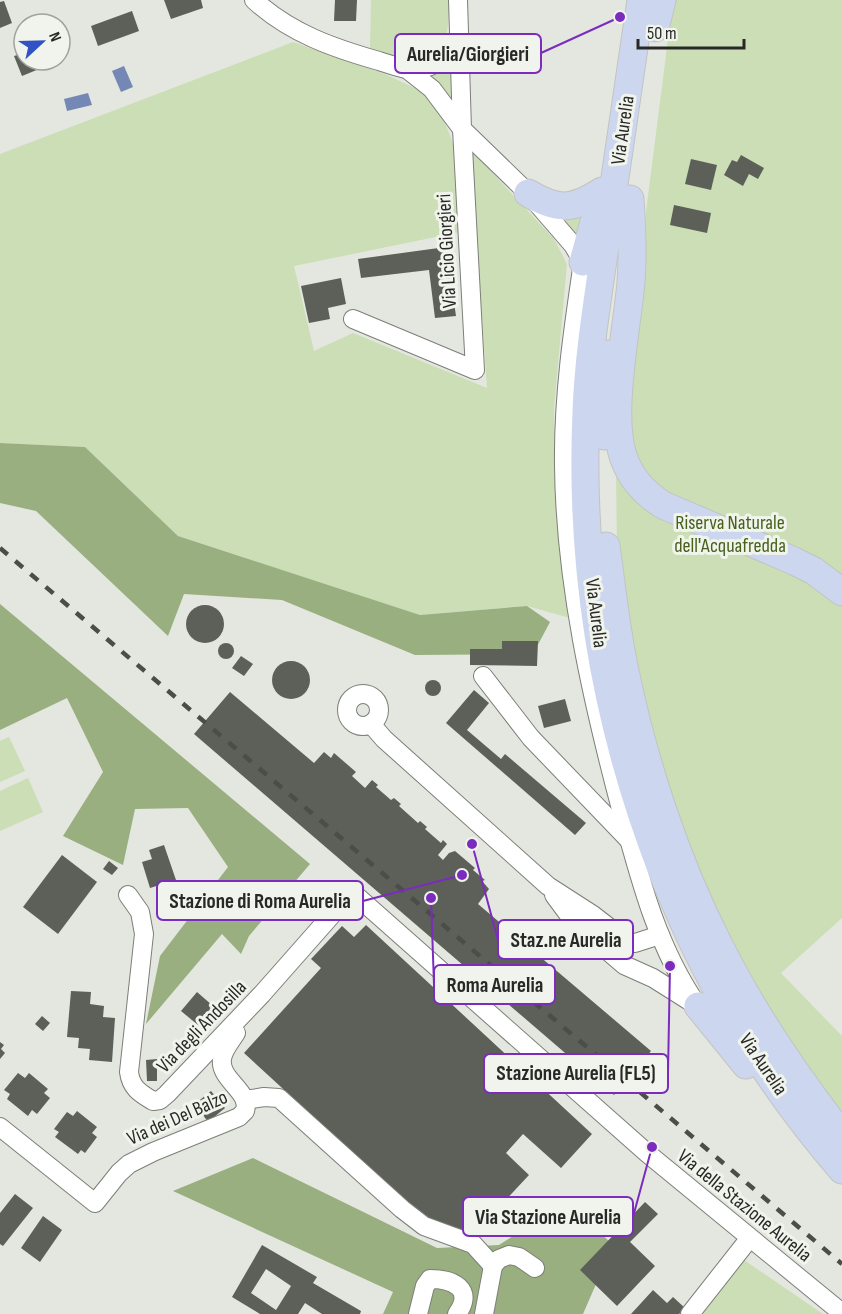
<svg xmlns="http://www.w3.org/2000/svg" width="842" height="1314" font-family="'Sofia Sans Condensed',sans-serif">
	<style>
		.green { fill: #cbdeb5 }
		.forest { fill: #99af7f }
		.water { fill: #7588b5 }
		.building { fill: #5c6059; fill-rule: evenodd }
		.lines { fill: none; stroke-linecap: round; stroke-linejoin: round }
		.minor-casing { stroke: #7c7f78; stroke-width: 20 }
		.highway-casing { stroke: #c3c3c2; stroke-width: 29 }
		.minor { stroke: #fff; stroke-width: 18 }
		.highway { stroke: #ccd7ef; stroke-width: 27 }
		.rail { stroke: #4b4d49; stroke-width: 4.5; stroke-dasharray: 10 10; stroke-linecap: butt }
		.labels { text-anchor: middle; stroke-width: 6; stroke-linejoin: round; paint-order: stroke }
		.street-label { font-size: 20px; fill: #282926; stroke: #f0f4ec }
		.park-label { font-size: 20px; fill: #47611b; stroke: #f0f4ec }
		.leader { fill: none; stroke: #7b2cbf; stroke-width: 2 }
		.callout-dot { fill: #7b2cbf; stroke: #f0f4ec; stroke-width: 2 }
		.callout { fill: #f0f4ec; stroke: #7b2cbf; stroke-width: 2 }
		.callout-label { font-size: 21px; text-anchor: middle; font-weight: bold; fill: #282926 }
	</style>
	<rect width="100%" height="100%" fill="#e3e7df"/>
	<g class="green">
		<path d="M371,0h78c0,27 0,61 -37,60 -14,0 -29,-8 -42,-12z"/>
		<path d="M673,0h169v918l-61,55 61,63v82l-77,-115 -54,-99 -41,-109 -36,-134 -17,-110 -1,-82 25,-218z"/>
		<path d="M293,42l92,32 38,18 18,20 12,32 7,88 -166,34 20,85 39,-18 134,55 -17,-239 84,90 13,25 -13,144 1,76 15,134 -43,-12 -107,9 -242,-79 -93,-89 -85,-4v-289z"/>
		<path d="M453,59v46l-24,-26v-4z"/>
		<path d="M589,210l-7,39 -27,-34z"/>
		<path d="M9,737l16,34 -25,11v-41z"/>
		<path d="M28,778l15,34 -43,19v-40z"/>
		<path d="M741,1258l82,56h-125z"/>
	</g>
	<g class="forest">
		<path d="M0,443l85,4 93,89 242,79 107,-9 23,16 -17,32 -118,1 -133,-55 -98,-6 -16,42 -132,-125 -36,-8z"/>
		<path d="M0,604l310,260 -61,72 -8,18 -19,-20 -76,90 14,-68 68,-89 -40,-59 -53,1 -12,56 -60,-29 40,-64 -36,-74 -67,32z"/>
		<path d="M253,1158l184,90 62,-3 68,-44 46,44 -30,69h-200l10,-22 -220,-101z"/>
	</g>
	<g class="water">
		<path d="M124,66l9,21 -12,5 -9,-21z"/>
		<path d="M88,93l4,12 -25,6 -3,-12z"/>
	</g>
	<g class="building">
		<path d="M164,0h37l2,8 -32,11z"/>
		<path d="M335,0h22l-1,21h-22z"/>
		<path d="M4,1l8,22 -12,5v-26z"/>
		<path d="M132,11l7,20 -41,15 -7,-20z"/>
		<path d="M24,53v7h37l-39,16 -8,-20z"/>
		<path d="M741,155l23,13 -6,11 -9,-5 -6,12 -19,-11 8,-15 5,2z"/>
		<path d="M691,159l26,6 -6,25 -26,-6z"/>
		<path d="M674,205l37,8 -4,20 -37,-8z"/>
		<path d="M446,247l10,69 -21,2 -6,-48 -68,8 -3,-19z"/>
		<path d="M341,278l5,26 -18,4 2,11 -21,4 -8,-37z"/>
		<circle cx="205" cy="624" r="19"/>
		<path d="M502,641h36l-1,25 -67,-1v-16h32z"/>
		<circle cx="226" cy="651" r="8"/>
		<path d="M241,656l12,8 -9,12 -12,-8z"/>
		<circle cx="291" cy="680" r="19"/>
		<circle cx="433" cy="688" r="8"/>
		<path d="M474,690l15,13 -22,27 34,29 4,-5 81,69 -11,12 -129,-112z"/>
		<path d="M230,692l84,71 10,-11 7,6 3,-5 22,19 -4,4 13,12 7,-8 6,5 -2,2 15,13 3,-2 7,6 -2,2 19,17 2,-2 7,6 -2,2 16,14 2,-3 4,4 -9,11 5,5 6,-7 6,-2 20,17 -2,2 12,10 -3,1 7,8 -11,15 173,147 -37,44 -420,-361z"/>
		<path d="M565,699l6,22 -27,7 -6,-22z"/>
		<path d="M164,845l12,35 -26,8 -8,-26 10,-3 -3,-9z"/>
		<path d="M62,855l35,27 -39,52 -35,-27z"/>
		<path d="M109,861l9,7 -6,7 -9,-6z"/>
		<path d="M366,925l226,209 -31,34 -38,-34 -17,19 23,22 -54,58 -50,-14 -181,-166 77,-85 -10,-9 31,-33 12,11z"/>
		<path d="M71,991l20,1 -1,12 14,2 -1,11 12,1 -3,44 -23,-2 1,-11 -12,-1 1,-10 -12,-1z"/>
		<path d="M197,992l23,20 -16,18 -23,-19z"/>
		<path d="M42,1016l8,7 -7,8 -8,-7z"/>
		<path d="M0,1042l4,3 -3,4 4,4 -5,6z"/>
		<path d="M157,1059v22h-10l-1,-21z"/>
		<path d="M18,1073l7,5 4,-5 19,16 -4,4 6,5 -13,16 -5,-4 -4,6 -21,-17 3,-5 -6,-4z"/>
		<path d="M211,1091l14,17 -17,14 -13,-18z"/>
		<path d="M77,1111l20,16 -5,6 5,4 -12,16 -4,-3 -3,4 -23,-17 4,-5 -5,-3 13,-17 6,4z"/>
		<path d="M15,1194l18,14 -30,38 -3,-2v-31z"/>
		<path d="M645,1202l13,12 -28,28 25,24 -38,40 -37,-36z"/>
		<path d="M43,1216l19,14 -22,32 -19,-14z"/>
		<path d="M262,1245l55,32 -4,6 48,28 -1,3h-38l-17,-11 -7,11h-38l-28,-17zM266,1269l25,17 -15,24 -25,-17z"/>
		<path d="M653,1290l14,13 6,-6 12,11 -6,6h-48z"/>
	</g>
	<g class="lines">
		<g class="minor-casing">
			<g id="minor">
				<path d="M254,0c36,33 79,48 125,61 13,4 27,10 40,8 18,-2 31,-15 41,-28"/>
				<path d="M408,70l24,19 30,40 66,64 45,52 10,17c-10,67 -20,135 -19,203 1,117 28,235 58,348 18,67 36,136 76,193"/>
				<path d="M353,319l122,51 -13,-241 -4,-129"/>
				<path d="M483,676l48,62 98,102"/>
				<circle cx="363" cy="710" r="16"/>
				<path d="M371,724l13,15 164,147 45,29 36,28h6l25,-8"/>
				<path d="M128,895l12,17 4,22 -15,138c2,16 11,21 24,29l7,-1 7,-6 95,-100 90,-102 295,261 195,160"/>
				<path d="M554,895l20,27 50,43 29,13 38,24"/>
				<path d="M245,1100l19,-3 15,1 123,111 22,17 49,18 20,22"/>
				<path d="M0,1127l95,76 24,-30 10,-9 24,-12 86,-35 6,-6c6,-20 -26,-31 -23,-52 1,-9 9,-18 14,-26"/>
				<path d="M418,1314l7,-28 5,-7c23,0 45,10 27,35"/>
				<path d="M484,1314l9,-48 6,-7 10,-4 10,2 16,11"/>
				<path d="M690,1314l59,-75"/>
			</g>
		</g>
		<g class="highway-casing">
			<g id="highway">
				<path d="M641,0c-12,80 -23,160 -35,239 -8,58 -18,115 -20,173 -12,273 76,551 256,758"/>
				<path d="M655,28l7,-28"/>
				<path d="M528,193c30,18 45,17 74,-2"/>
				<path d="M630,199c2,28 3,56 1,83 -4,47 -22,131 -8,174 7,21 21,37 40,49l131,56 20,10 28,21"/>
				<path d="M583,262l11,-40"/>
				<path d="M604,436l5,-82"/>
				<path d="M606,546c6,42 10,84 19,125 19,92 51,190 94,274 34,68 77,131 123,190"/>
				<path d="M698,1006l48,59"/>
			</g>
		</g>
		<use href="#minor" class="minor"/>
		<use href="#highway" class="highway"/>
		<path class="rail" d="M0,548l842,716"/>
	</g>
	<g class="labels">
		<g class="street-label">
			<text transform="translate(622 130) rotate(-82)" y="7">Via Aurelia</text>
			<text transform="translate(446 251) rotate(-93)" y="7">Via Licio Giorgieri</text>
			<text transform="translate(597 613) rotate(83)" y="7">Via Aurelia</text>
			<text transform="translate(201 1026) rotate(-46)" y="7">Via degli Andosilla</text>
			<text transform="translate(764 1064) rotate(56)" y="7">Via Aurelia</text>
			<text transform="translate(177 1117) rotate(-24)" y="7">Via dei Del Balzo</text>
			<text transform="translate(745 1205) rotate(39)" y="7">Via della Stazione Aurelia</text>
		</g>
		<g class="park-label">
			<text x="730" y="529">Riserva Naturale<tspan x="730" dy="23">dell'Acquafredda</tspan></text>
		</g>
	</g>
	<path class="leader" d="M620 17L541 53M462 875L363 901M472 844L498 940M431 898L434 985M670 966L668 1073M652 1147L633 1217"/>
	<g class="callout-dot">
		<circle cx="620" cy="17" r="6"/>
		<circle cx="462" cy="875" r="6"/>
		<circle cx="472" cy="844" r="6"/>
		<circle cx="431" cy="898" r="6"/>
		<circle cx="670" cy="966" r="6"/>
		<circle cx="652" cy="1147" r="6"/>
	</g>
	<g class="callout">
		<rect x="395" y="34" width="146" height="39" rx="6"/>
		<rect x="157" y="881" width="206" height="39" rx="6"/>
		<rect x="498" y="920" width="135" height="39" rx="6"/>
		<rect x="434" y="965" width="121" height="39" rx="6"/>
		<rect x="484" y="1054" width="184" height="39" rx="6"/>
		<rect x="463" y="1197" width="170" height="39" rx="6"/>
	</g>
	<g class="callout-label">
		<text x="468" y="61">Aurelia/Giorgieri</text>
		<text x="260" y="908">Stazione di Roma Aurelia</text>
		<text x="566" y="947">Staz.ne Aurelia</text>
		<text x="495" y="992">Roma Aurelia</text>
		<text x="576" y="1080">Stazione Aurelia (FL5)</text>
		<text x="548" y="1224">Via Stazione Aurelia</text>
	</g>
	<g transform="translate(42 42) rotate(68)"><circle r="28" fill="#f0f4ec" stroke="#a0a39d" stroke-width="1.5"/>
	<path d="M0-4.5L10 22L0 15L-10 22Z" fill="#3252c3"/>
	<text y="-9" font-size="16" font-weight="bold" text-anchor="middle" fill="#282926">N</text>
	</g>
	<path d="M638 39v9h106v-9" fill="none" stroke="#282926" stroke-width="3"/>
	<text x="647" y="39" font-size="18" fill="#282926" stroke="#f0f4ec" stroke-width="4.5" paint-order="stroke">50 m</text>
</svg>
